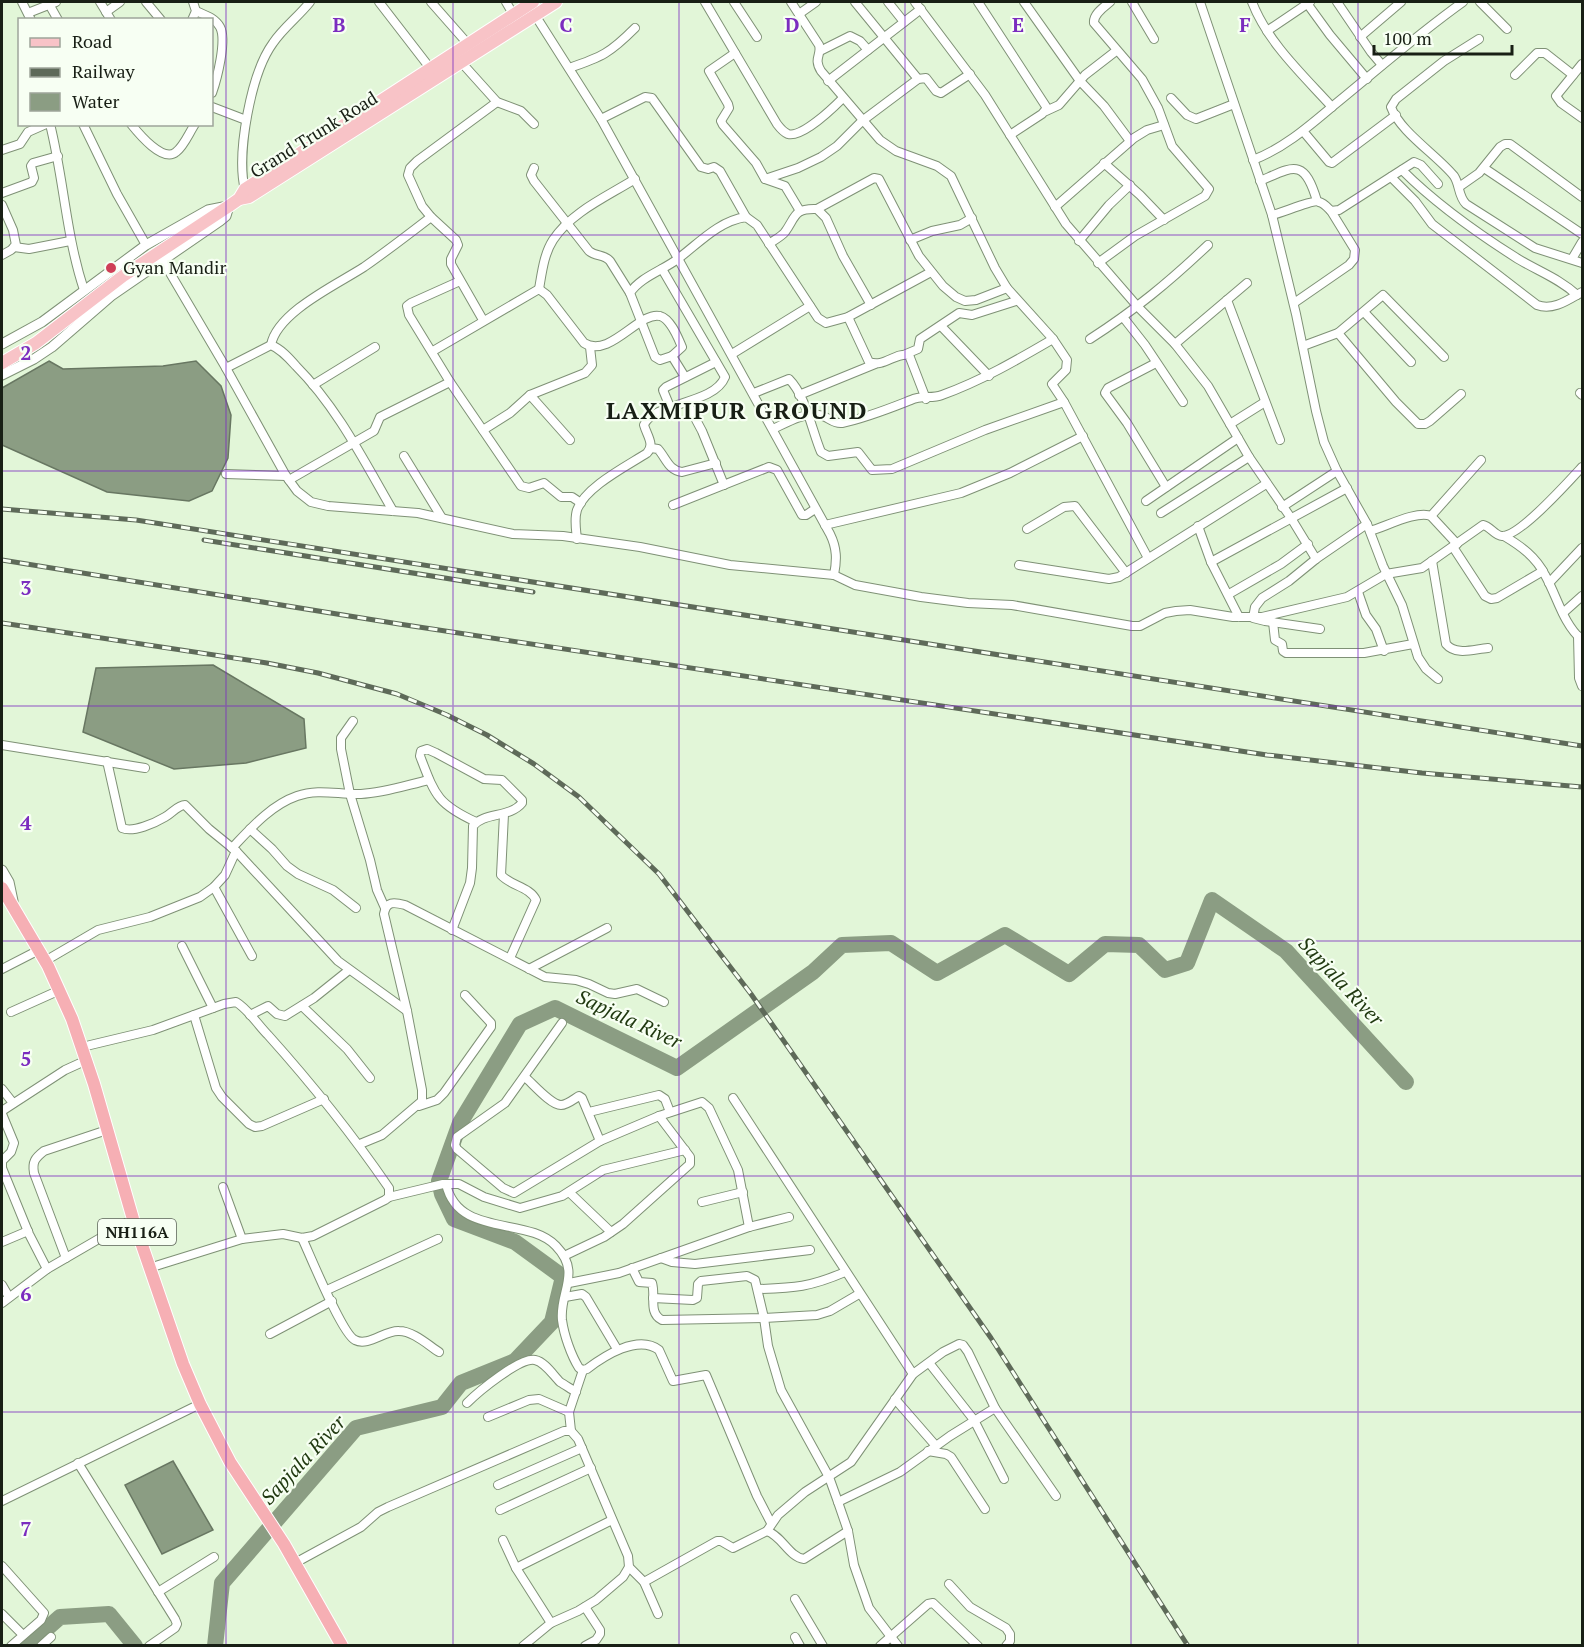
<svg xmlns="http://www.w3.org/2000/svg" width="1584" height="1647" font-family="'PT Serif',serif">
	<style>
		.water { fill: #8b9d83; stroke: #687762; stroke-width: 1.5 }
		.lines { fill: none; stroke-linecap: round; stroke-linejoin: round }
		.river { stroke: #8b9d83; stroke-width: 16 }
		.minor-casing { stroke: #7f9176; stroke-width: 10 }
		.tertiary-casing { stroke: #7f9176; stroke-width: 11 }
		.primary-casing { stroke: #fff; stroke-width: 14 }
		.trunk-casing { stroke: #fff; stroke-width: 14 }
		.minor { stroke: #fff; stroke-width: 8 }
		.tertiary { stroke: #fff; stroke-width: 9 }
		.primary { stroke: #f8c3c7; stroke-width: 12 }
		.trunk { stroke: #f6afb4; stroke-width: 12 }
		.rail-casing { stroke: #5e6a59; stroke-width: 5 }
		.rail { stroke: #f7fff3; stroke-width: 3; stroke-dasharray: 9; stroke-linecap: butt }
		.grid { fill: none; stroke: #7b2cbf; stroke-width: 1.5; stroke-opacity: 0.55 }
		.poi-dot { fill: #cf3f58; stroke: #f7fff3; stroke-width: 2 }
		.labels { text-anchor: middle; stroke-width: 4.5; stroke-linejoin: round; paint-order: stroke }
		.shield { fill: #f7fff3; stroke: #5b6258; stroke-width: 1.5 }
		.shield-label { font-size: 16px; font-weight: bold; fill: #181f15 }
		.street-label { font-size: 18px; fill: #181f15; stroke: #f7fff3 }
		.poi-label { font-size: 18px; fill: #181f15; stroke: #f7fff3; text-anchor: start }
		.water-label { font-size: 20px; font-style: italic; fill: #1f380f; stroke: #f7fff3 }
		.district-label { font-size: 24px; font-weight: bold; letter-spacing: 1.5px; fill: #181f15; stroke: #f7fff3 }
		.grid-label { font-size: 20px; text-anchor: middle; font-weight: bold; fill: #7b2cbf; stroke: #f7fff3; stroke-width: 4.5; stroke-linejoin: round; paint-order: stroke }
	</style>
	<rect width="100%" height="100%" fill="#e2f6d8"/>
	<g class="water">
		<path d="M49,361l14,8 100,-3 33,-5 25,25 10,29 -3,43 -16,33 -23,10 -82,-9 -105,-47v-57z"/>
		<path d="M213,665l91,54 2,29 -60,15 -72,6 -91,-37 13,-64z"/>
		<path d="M173,1461l40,69 -51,24 -37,-69z"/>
	</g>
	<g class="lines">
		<g class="river">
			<path d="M27,1646l33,-29 49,-3 26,32"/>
			<path d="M215,1646l7,-63 134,-155 86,-21 19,-24 54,-22 37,-39 11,-45 -48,-35 -61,-23 -12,-25 -3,-13 21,-58 60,-99 35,-16 122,60 136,-96 29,-27 49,-2 46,30 68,-38 64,39 36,-30 34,1 26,25 22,-7 25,-63 74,51 120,131"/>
		</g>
		<g class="minor-casing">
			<g id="minor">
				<path d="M22,2l9,18"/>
				<path d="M100,2l11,18"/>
				<path d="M146,2l15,18"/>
				<path d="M379,2l51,66"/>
				<path d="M431,2l37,42"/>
				<path d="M506,2l7,12"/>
				<path d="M705,2l72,122c3,4 6,8 11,10 14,4 45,-26 55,-36"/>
				<path d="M734,2l23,35"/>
				<path d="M791,2l28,43c3,10 -6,13 2,26l59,69 16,11 41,15 14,10 44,92 12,20 46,51 14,21 -1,10 -14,14 12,18 84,156"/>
				<path d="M855,2l63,77"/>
				<path d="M888,2l16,20"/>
				<path d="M915,2l70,93 81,129 72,83 37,37 33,42 41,71 42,61 25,41"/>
				<path d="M978,2l69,106 -5,6 -32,21"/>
				<path d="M1024,2l56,79 24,25 26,35"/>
				<path d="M1132,2l22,37"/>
				<path d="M1200,2l72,213 24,99 20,97 8,31 13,29 30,53 16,42 19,39 16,52 8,12 12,10"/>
				<path d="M1252,2c16,41 51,73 80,105"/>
				<path d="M1306,2l24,33 37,44"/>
				<path d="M1337,2l34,50 11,13"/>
				<path d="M1480,2l27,27"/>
				<path d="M49,4l9,16"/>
				<path d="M196,11c9,4 19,7 24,16 7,13 -3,52 -8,66"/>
				<path d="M106,12l14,-10"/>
				<path d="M28,13l28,-11"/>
				<path d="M799,14l17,-12"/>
				<path d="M535,15l66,104 229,415c7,14 7,26 4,41"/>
				<path d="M192,20l4,-9 -3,-9"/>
				<path d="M1267,31l43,-29"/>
				<path d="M1360,37l41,-35"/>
				<path d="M1479,39l-35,22 -48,38 -5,8c9,25 46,48 63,69 6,9 4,20 12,28l69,44 47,15"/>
				<path d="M820,51l30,-15 10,5 8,9"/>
				<path d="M735,53l-26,18 19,33 1,4 -8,13 2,4 33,38 9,16 20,7 15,25"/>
				<path d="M461,62l36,40 24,9 13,13"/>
				<path d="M1582,64l-26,32 5,7 21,15"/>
				<path d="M569,68c33,-11 41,-15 66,-40"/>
				<path d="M1515,75l22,-22h8l28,22"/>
				<path d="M828,81l93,-72"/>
				<path d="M1171,98l16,17 9,4 38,-15"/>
				<path d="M212,107l34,13"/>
				<path d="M1046,111l13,-6 26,-30 31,-24"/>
				<path d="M601,119l44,-22 7,1 49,69 7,2 6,-2 6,4 26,46"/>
				<path d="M50,124c14,56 16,112 34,166"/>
				<path d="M83,124l34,70 29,51"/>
				<path d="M131,124c8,10 32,39 45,28 8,-6 13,-19 19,-28"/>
				<path d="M1303,131l26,31 3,1 64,-48"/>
				<path d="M2,150l18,-6 8,-12 18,-8"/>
				<path d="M1253,160c31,-12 55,-33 80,-54 43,-35 85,-72 130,-104"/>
				<path d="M1104,163l36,32 24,25"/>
				<path d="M534,168l-3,7 3,6 55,70c7,6 15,3 21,10l20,32"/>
				<path d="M1484,168l98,66"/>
				<path d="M1402,170c34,34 72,61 113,87 20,13 44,21 62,38"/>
				<path d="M1391,177l24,24 17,23 105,81c16,6 31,-5 45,-13"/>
				<path d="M765,179l33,-11 23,-11 16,-11 25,-25 56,-42 8,-1 10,13 5,2 29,-19"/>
				<path d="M1260,181c33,-14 44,-24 57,20"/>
				<path d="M1459,187l20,-14 21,-26 5,-3h5l72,53"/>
				<path d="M245,190c-9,-36 6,-117 28,-147 10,-15 26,-27 37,-41"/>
				<path d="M2,193l30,-11 2,-4 -3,-12 2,-3 25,-7"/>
				<path d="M2,205l11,25 3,15 -5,5 -9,5"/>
				<path d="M1055,207l79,-69 13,-8 17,-5"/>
				<path d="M817,209l57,-31 5,1 40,77 24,30 13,11 9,4 11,-1 31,-12"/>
				<path d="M1272,215c10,-2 42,-16 47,-13 5,1 9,6 12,9l8,-1 75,-48 7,3 17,19"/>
				<path d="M910,240l22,-9 28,-6 12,-7"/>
				<path d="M1079,241l30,-36 21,-20"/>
				<path d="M769,244c5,-4 12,-7 16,-12 11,-15 8,-24 32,-23l9,9 17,38 28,49"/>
				<path d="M14,247l15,2 41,-8"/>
				<path d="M1572,259l10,-17"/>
				<path d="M163,261l63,107 60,108 11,15 14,11 17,4 90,7 95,21 50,2 77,11 90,18 104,10 21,10 66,12 47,6 44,2 120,21h8l25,-13 11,-2 14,-1 43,7h29l85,-20 39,-23 36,-6 61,-43c7,1 12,11 19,11 17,1 68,-56 80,-69"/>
				<path d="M1098,263l37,-27 70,-40 4,-7 -37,-43 -14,-38 -16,-29 -48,-56c-1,-9 10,-16 16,-21"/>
				<path d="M460,281l-49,22 -4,3 2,9 41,67 71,104 8,2 15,-5 17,14h11l9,6"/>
				<path d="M539,289c3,-17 5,-35 14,-49 18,-28 55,-44 82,-61"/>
				<path d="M1227,300l53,140"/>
				<path d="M1294,303l55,-38 5,-6 1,-9 -24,-39"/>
				<path d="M1364,312l47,50"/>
				<path d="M848,317l21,45c15,6 26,-10 40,-7l17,44"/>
				<path d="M1123,317l22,28 38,57"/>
				<path d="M483,320l-32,-56v-5l7,-14 -2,-5 -25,-23 -9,-11 -14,-31 2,-7 7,-7 80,-59"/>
				<path d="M941,326l48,50"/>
				<path d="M1338,333l58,69 22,22h7l5,-3 31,-27"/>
				<path d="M1090,339c45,-29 79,-57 118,-94"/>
				<path d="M1175,344l72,-61"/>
				<path d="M271,345c6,-33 67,-61 93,-78 23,-16 45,-33 67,-50"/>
				<path d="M1303,346l35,-13 45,-38 61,62"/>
				<path d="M433,351l106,-62 8,6 37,48c26,16 55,-32 76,-27 11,3 18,22 22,31l-10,9"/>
				<path d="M732,354l78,-48"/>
				<path d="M906,354l12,-5 2,-10 39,-26 13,2 44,-14"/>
				<path d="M1156,363l-48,25 -3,5 22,30 39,64"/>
				<path d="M226,368l45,-23c10,4 18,13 25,21 41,41 68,95 97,145"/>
				<path d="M685,377l-13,-21 -12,4 -5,-3 -25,-64c10,-16 34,-23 49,-35 21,-16 40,-37 67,-41l11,8 61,93 8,5 22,-6 83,-45"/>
				<path d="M313,385l62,-38"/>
				<path d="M754,393l35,-14c17,17 23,52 32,73l7,4 30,-4 14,18 20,-1 93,-39 79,-28"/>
				<path d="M1580,393l2,2"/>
				<path d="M530,395l40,45"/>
				<path d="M799,395l76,-31"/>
				<path d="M687,403l15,28 22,54"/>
				<path d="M670,407l-7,-17 3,-3 50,-25"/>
				<path d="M1230,424l35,-22"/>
				<path d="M773,429c13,-6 31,-17 46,-14 9,1 13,9 23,8 24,-5 46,-14 69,-23 10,-5 21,-1 31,-5 39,-14 75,-35 111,-56"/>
				<path d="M483,430l27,-17 20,-18 55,-22 7,-8 -2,-18"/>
				<path d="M651,448l7,1c8,9 11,22 24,23l34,-9"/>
				<path d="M404,456l38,62"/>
				<path d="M226,474l60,2"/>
				<path d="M289,480l85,-49 6,-14 70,-35"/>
				<path d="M1146,501l92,-63"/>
				<path d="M673,505l96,-38 8,3 25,45h4l9,-6"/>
				<path d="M1282,507l55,-36"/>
				<path d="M1161,513l88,-56"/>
				<path d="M1431,516l50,-56"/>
				<path d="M825,525l136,-32 49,-20 73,-37"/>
				<path d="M1198,526l13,36 28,55"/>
				<path d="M1027,529l37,-22 11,-1 51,67"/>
				<path d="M1370,531c15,-4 47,-21 61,-15l26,28"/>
				<path d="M1504,536c17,10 32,21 41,39 12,21 18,49 37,65"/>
				<path d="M577,539c-1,-9 -3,-20 0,-29 8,-23 50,-44 70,-57 8,-9 0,-17 -3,-28 9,-23 70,-20 81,-48l-63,-108"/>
				<path d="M1453,547l32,49 6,3 6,-1 46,-27"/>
				<path d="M1432,561l14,83c10,12 28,5 42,4"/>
				<path d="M1211,562l136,-74"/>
				<path d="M1019,565l90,14 10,-2 147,-93"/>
				<path d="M1549,583l33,-35"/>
				<path d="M1358,592l8,23 10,14 8,22"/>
				<path d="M1229,594l52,-30 27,-20"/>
				<path d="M1563,613l19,-17"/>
				<path d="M1273,622l2,18 7,4 1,7 3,2h78l49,-9"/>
				<path d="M1320,629l-55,-8 -12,-3 2,-11 7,-9 27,-17 27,-22 51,-35"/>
				<path d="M1578,636l1,42 3,8"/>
				<path d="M353,721l-12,17v11l9,45 20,66 7,30 8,18"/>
				<path d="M2,745l143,23"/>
				<path d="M107,761l15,67c11,5 33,-5 43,-11 7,-4 13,-12 20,-12l24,24 27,22 102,110 69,50"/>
				<path d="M504,814l-3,61c10,11 29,12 35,25l-26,58"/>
				<path d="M250,829l22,20 15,17 11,8 35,16 23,18"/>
				<path d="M232,848c19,-20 39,-43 65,-52 22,-8 42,-1 64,-2 23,-1 46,-9 68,-14"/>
				<path d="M214,887l38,69"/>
				<path d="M452,930l18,-47 2,-15 1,-42c11,-14 37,-8 49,-23v-3l-20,-20 -18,-1 -48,-26 -9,-4 -6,2 -1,5c15,39 17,48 56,66"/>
				<path d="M182,946l31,62"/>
				<path d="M45,961l53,-31 52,-13 50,-20 14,-10 11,-12 11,-24"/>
				<path d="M2,969l37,-19"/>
				<path d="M529,969l78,-41"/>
				<path d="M302,1006l45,43 23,29"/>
				<path d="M11,1012l49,-22"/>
				<path d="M194,1015l22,73 6,9 27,27 6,3 7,-1 62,-27"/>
				<path d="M250,1015l18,-9 9,8 8,2 29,-18 35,-28"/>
				<path d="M562,1023l-57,80 -48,34 -2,8 2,4 46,39 11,5 86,-52 59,-25 43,-14 7,6 29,62 11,57"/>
				<path d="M82,1047l71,-17 71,-26 12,-2c12,7 22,23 32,33 44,49 84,99 121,153v9l-4,3 -72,36 -11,2 -19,-4 -41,5 -93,29"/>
				<path d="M525,1077c8,7 26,28 36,28 6,0 13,-6 18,-9l3,2 18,43"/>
				<path d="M2,1089l11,14"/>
				<path d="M733,1098l180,276"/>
				<path d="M419,1106l18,-6 7,-7 47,-66v-4l-26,-28"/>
				<path d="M2,1111l63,-41 22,-10"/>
				<path d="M589,1112l70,-17 6,4 5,13"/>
				<path d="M2,1114l12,29 -3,9 -9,9v7l27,66 18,35"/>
				<path d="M360,1144l22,-9 40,-34v-11l-15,-79 -23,-97c2,-13 10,-12 21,-9l140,72 31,3 13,4 19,9 7,1 22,-5 27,13"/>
				<path d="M446,1184c12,54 82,32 110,62 26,27 3,46 6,74 2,15 9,35 17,48l4,2 4,-1c17,-13 51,-35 72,-19l14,31 33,-6 51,121 14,27"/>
				<path d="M223,1187l19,52"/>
				<path d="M569,1192l42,40"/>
				<path d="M389,1197l54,-13h16l25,13 36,11 42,-12 41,-26 82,-20"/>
				<path d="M702,1202l41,-10"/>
				<path d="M302,1238c8,17 40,96 53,102 13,7 30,-10 44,-9 14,0 29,14 40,21"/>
				<path d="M2,1242l26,-11"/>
				<path d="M564,1256l40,-19 19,-13 67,-60v-7l-31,-41"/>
				<path d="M66,1258l-32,-85c-2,-11 1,-15 10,-22l63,-21"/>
				<path d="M661,1258l11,4 23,2 115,-14"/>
				<path d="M632,1268l7,14 13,1c4,13 -4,30 10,37l102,-2 53,-3 13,-4 29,-17"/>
				<path d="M569,1283l50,-10 130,-46 40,-10"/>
				<path d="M2,1285l7,12"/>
				<path d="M758,1289c37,-1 52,-2 87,-17"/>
				<path d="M327,1290l111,-51"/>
				<path d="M565,1297l17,-3 4,3 31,52"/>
				<path d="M653,1298l40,2 4,-2 1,-14 3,-3 46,-5 8,4 9,38 4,28 13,44 48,87 9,25 10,29 6,34 15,43 29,38"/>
				<path d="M2,1303l45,-34 86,-50"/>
				<path d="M270,1334l62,-33"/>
				<path d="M930,1364l44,56 30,59"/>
				<path d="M895,1399l41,47"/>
				<path d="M467,1403c11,-11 53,-46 68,-43 10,2 18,15 25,22 5,3 11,7 16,10"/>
				<path d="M488,1417l41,-17 10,-1 30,13"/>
				<path d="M571,1431l-2,-19 14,-42"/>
				<path d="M928,1451l18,3 5,3 34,52"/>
				<path d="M78,1463l97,156 2,5 -2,4 -26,18"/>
				<path d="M498,1485l84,-37"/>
				<path d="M2,1501l198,-97"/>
				<path d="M838,1502l62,-30 50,-36 45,-28"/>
				<path d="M500,1510l91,-42"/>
				<path d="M767,1531l11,-16 27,-23 46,-30 62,-88 30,-22 16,-8 4,1 5,7 27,56 61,88"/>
				<path d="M503,1540l13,28 35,55"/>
				<path d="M295,1563l66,-36 17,-15 10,-5 176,-76h7l7,8 50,117 1,11 15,15 14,32"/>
				<path d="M2,1566l42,47 -3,7 -30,26"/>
				<path d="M516,1568l96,-48"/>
				<path d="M644,1582l73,-41h4l12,7 34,-17c15,5 22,26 37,28l44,-28"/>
				<path d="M949,1584l21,23 36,21 4,6v7l-4,5"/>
				<path d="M158,1592l56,-35"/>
				<path d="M795,1599l28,47"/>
				<path d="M585,1607l15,23v4l-4,6 -11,6"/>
				<path d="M2,1614l21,21"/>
				<path d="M795,1637l5,9"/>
				<path d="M41,1646l10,-9"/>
				<path d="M523,1646l28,-23 27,-12 18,-11 27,-23 6,-10"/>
				<path d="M880,1646l48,-42 5,-1 45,43"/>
			</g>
		</g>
		<g class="tertiary-casing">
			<g id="tertiary">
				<path d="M2,344l40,-22 104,-77 62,-35 15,-3"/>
				<path d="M2,375l32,-16 18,-12 59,-51 109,-75 6,-5 3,-10"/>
				<path d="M2,870l7,12 4,19"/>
			</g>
		</g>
		<g class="primary-casing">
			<g id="primary">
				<path d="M239,199l10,-2 307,-195"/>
				<path d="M2,363l34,-20 87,-67 106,-70 10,-7 6,-10 288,-187"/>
			</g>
		</g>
		<g class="trunk-casing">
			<path id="trunk" d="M2,888l46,78 24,53 22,65 39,135 50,145 17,40 30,58 54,82 58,102"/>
		</g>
		<use href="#minor" class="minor"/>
		<use href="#tertiary" class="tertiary"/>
		<use href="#primary" class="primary"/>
		<use href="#trunk" class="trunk"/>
		<g class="rail-casing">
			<g id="rail">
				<path d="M2,509l134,11 1446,226"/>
				<path d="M204,540l329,52"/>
				<path d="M2,560l397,64 868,131 155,18 160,14"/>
				<path d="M2,623l265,40 51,10 79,21 50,21 40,20 47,29 45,33 80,77 92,120 240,344 197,308"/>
			</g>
		</g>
		<use href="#rail" class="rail"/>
	</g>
	<path class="grid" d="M226,2v1644M453,2v1644M679,2v1644M905,2v1644M1131,2v1644M1358,2v1644M2,235h1580M2,471h1580M2,706h1580M2,941h1580M2,1176h1580M2,1412h1580"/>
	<circle class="poi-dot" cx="111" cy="268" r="6"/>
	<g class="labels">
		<rect class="shield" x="98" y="1219" width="78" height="26" rx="4.5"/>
		<g class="shield-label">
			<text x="137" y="1238">NH116A</text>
		</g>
		<g class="street-label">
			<text transform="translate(314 135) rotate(-32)" y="6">Grand Trunk Road</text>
		</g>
		<g class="poi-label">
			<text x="123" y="274">Gyan Mandir</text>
		</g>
		<g class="water-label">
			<text transform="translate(1341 981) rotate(47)" y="7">Sapjala River</text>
			<text transform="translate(629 1019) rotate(25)" y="7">Sapjala River</text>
			<text transform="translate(303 1460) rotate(-47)" y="7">Sapjala River</text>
		</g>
		<g class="district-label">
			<text x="737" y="419">LAXMIPUR GROUND</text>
		</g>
	</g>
	<g class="grid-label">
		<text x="339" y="32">B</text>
		<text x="566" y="32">C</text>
		<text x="792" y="32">D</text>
		<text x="1018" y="32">E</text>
		<text x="1245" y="32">F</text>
		<text x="26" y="360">2</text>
		<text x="26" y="595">3</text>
		<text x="26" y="830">4</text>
		<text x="26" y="1066">5</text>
		<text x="26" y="1301">6</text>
		<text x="26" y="1536">7</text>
	</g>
	<rect width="1584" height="1647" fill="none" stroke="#181f15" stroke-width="6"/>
	<rect x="18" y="18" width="195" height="108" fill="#f7fff3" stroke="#9ea59a" stroke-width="1.5"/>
	<rect x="30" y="38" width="30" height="9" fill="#f8c3c7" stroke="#9ea59a" stroke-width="1.5"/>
	<text x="72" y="48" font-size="18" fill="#181f15">Road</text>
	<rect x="30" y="68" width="30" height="9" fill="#5e6a59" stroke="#9ea59a" stroke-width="1.5"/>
	<text x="72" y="78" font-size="18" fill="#181f15">Railway</text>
	<rect x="30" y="93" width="30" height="18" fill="#8b9d83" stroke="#9ea59a" stroke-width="1.5"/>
	<text x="72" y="108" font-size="18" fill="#181f15">Water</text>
	<path d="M1374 45v9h138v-9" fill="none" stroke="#181f15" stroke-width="3"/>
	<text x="1383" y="45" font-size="18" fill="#181f15" stroke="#f7fff3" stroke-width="4.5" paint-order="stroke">100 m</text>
</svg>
